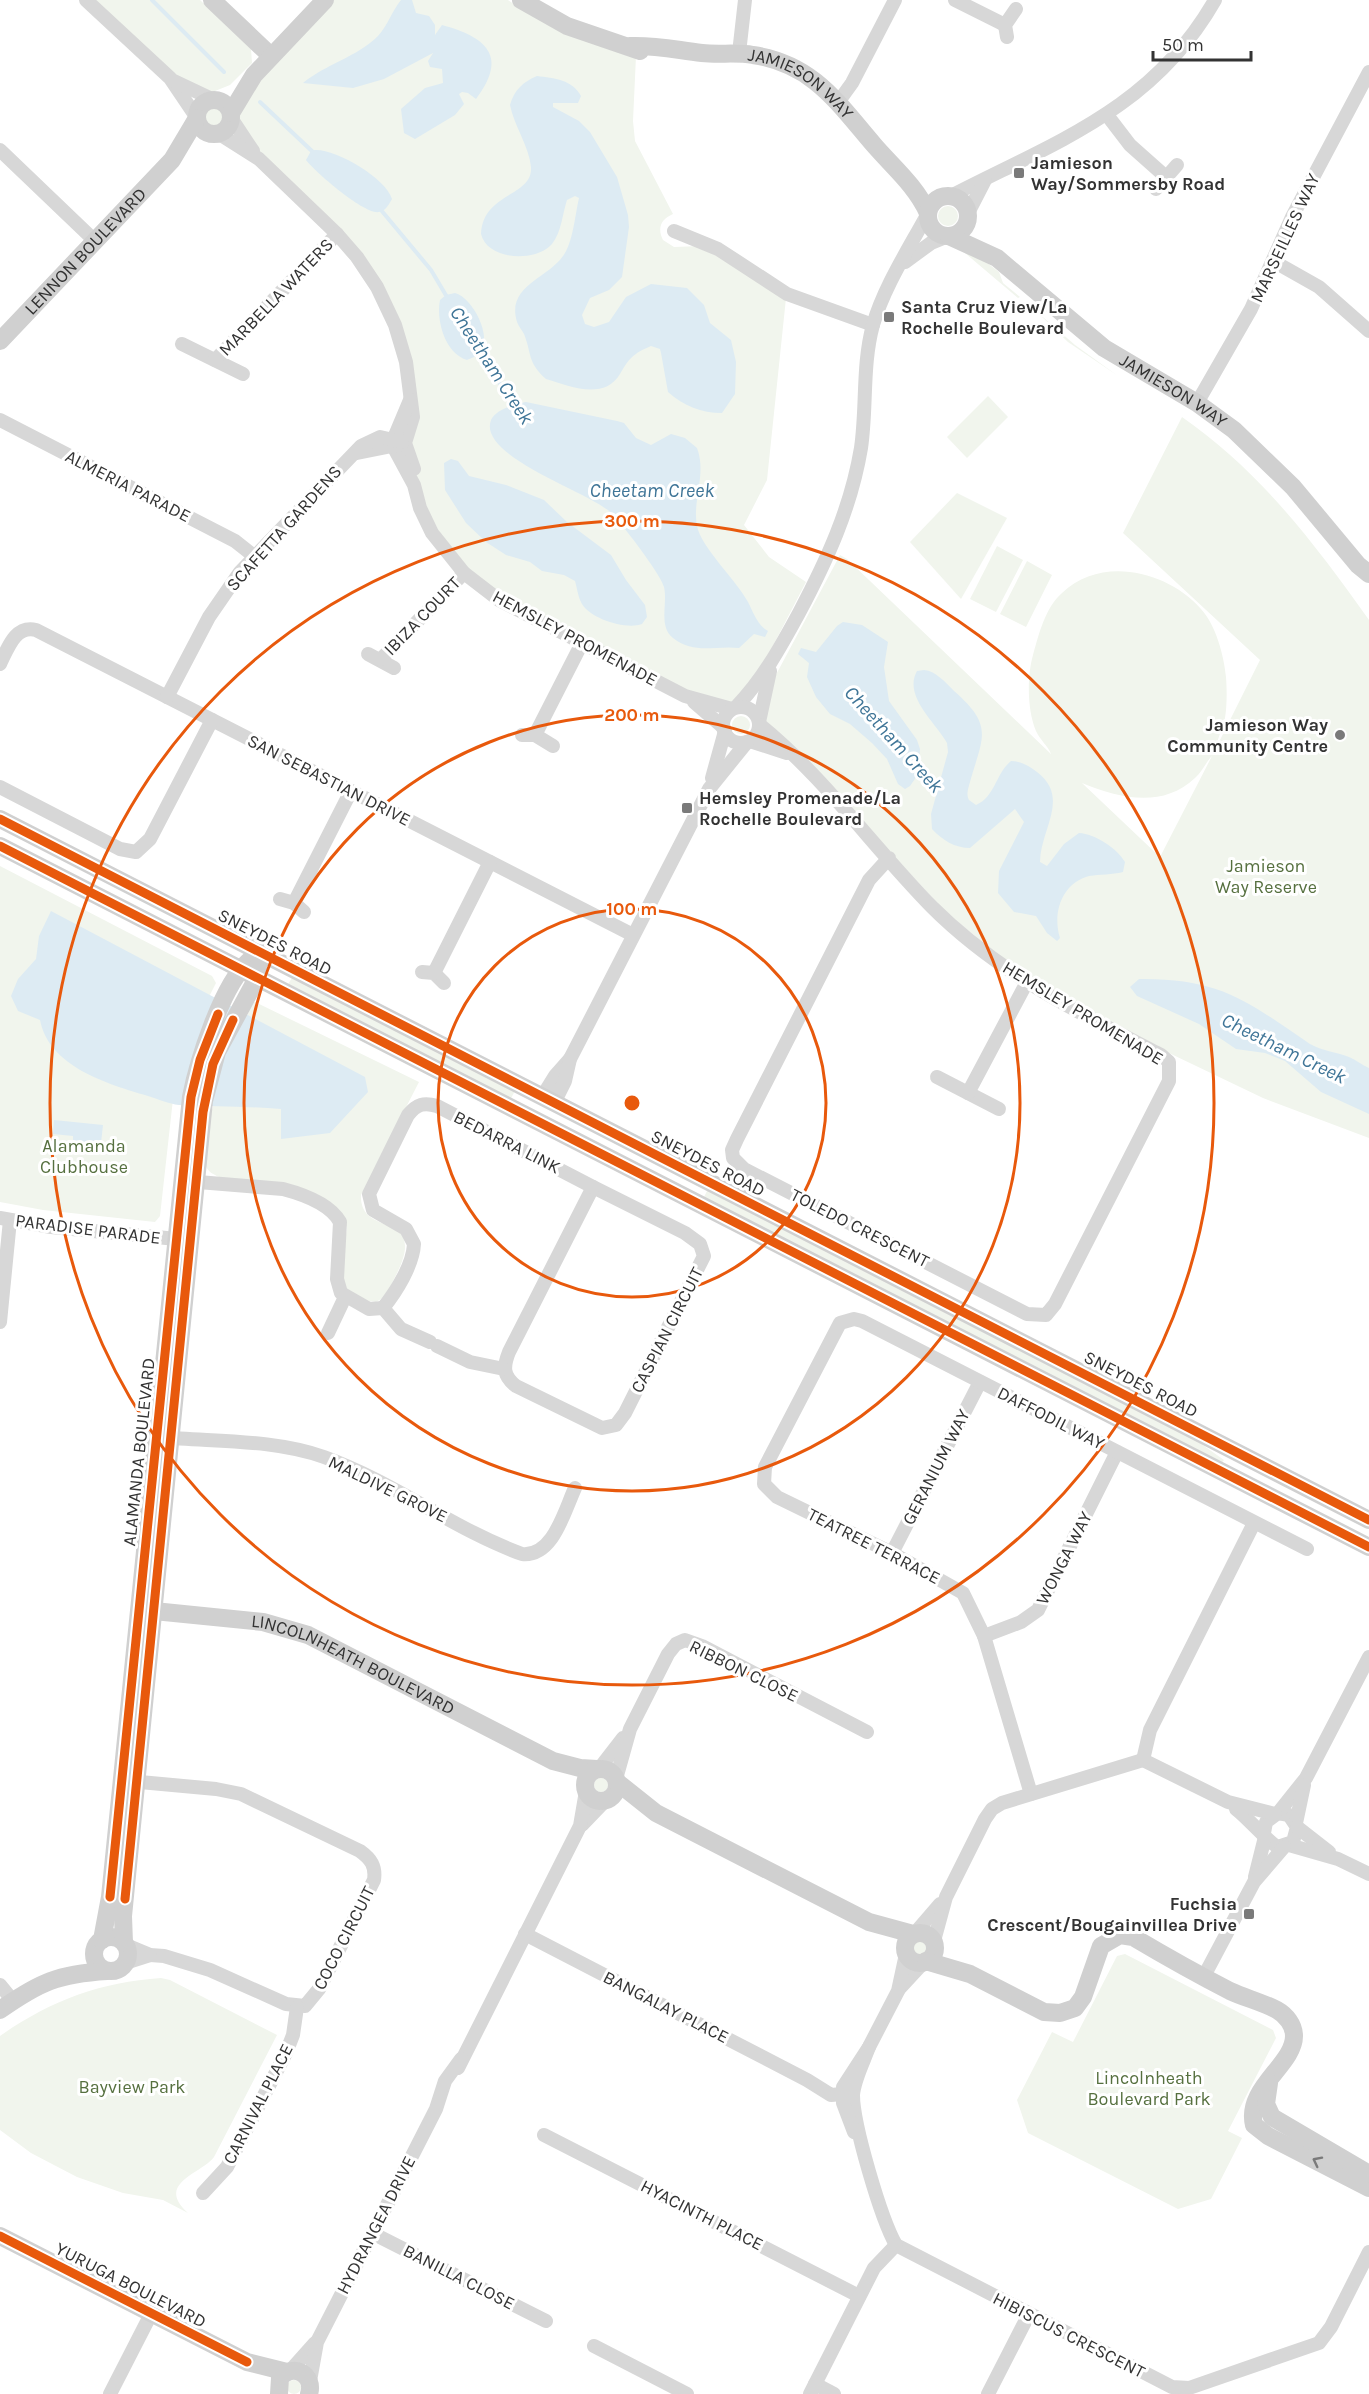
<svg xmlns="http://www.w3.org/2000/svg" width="1369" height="2394" font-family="Karla,sans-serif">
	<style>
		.green { fill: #f1f5ed; fill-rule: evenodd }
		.water { fill: #ddebf3 }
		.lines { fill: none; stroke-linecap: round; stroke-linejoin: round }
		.stream { stroke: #ddebf3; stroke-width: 4 }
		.street { stroke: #d7d7d7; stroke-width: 14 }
		.secondary { stroke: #d0d0d0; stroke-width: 18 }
		.cycleway-casing { stroke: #fff; stroke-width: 13 }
		.cycleway { stroke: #e8590c; stroke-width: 9 }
		.oneway { stroke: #7a7a7a }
		.ring { fill: none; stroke: #e8590c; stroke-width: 3 }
		.poi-dot { fill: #7a7a7a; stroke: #fff; stroke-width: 2 }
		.labels { text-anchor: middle; stroke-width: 6; stroke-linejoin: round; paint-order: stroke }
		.street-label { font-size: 18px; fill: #333; stroke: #fff }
		.poi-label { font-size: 18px; font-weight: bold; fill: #333; stroke: #fff; text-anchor: start }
		.park-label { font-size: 18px; fill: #56703f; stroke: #fff }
		.water-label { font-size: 20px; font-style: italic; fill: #3f7597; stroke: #fff }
		.centre { fill: #e8590c; stroke: #fff; stroke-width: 3 }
		.ring-label { font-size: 18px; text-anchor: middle; font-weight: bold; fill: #e8590c; stroke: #fff; stroke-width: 6; stroke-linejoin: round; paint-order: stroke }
	</style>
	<rect width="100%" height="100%" fill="#fff"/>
	<g class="green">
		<path d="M95,0h105l51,49 1,14 -22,22 -20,8 -33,-16z"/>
		<path d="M334,0h174l10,7 118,49 -3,65 2,20 38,73c-12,5 -16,14 -10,26l11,7 27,-1 85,52 -19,182 -23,45 25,32 37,25 -45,87 -29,34 -28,-4 -203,-104c-36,-25 -63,-56 -78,-97 -7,-16 -7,-34 -14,-50l-14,-136 -140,-164 -17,-31 14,-27z"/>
		<circle cx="214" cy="117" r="9"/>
		<circle cx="948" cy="216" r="10"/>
		<path d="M968,248l31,24 4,11 17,14 -2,1 -53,-45z"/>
		<path d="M1037,312l38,33 43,31 -50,-34z"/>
		<path d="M988,396l20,21 -41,41 -20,-21z"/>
		<path d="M1182,417c78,54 133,127 187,203v518l-106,-40 -94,-45 -106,-54 -46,-29 -69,-56 -183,-194 6,-36 69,-129 7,4 204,195c-3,-8 -11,-14 -15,-23 -9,-21 -9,-55 -3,-76 6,-21 12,-47 29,-62 39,-38 106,-22 139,16 15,16 23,47 25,68 1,13 1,29 -1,41 -2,10 -8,21 -9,30l44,-88 -137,-127zM1212,756l-52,101 -78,-74c37,15 80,26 113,-5 7,-6 11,-16 17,-22z"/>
		<path d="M957,493l50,25 -46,81 -51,-57z"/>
		<path d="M997,546l26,14 -27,52 -26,-13z"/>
		<path d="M1027,561l25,14 -26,52 -26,-13z"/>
		<circle cx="741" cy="725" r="9"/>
		<path d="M0,866l212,110 4,7 -27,53 -16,63 -13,117 -5,6 -112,-12 -43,-8z"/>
		<path d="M293,976l222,115 -5,9 -223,-114z"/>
		<path d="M253,1001l166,81 -58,113c-2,45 70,13 34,82 -5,10 -9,20 -19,25l-13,-2 -16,-9 -6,-13 6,-51 -9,-16 -119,-34c-6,-3 -11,-5 -13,-11 -11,-33 34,-131 47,-165z"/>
		<path d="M708,1189l489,252 27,19 -3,4 -518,-265z"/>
		<circle cx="601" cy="1785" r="7"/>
		<circle cx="919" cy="1948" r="7"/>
		<path d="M1125,1954l148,76 3,8 -48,93 14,7 -31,61 -33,10 -150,-76 -11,-33 35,-68 21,10 44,-86z"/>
		<path d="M161,1978l9,2 107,55 -63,122c-11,16 -60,26 -26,56l-25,-13 -40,-7 -46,-16 -46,-24 -31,-23v-94c50,-35 100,-54 161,-58z"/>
		<circle cx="294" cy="2387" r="7"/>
	</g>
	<g class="water">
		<path d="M401,0h11l4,13 13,3 6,9v10l7,-10c44,12 67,31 34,74l-8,-6 -6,-1 -3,2 5,10 -9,11 -40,24 -11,-6 -3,-24 24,-21 18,-5 -1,-14 -12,-2 -2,-6 5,-8 -49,26 -31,9 -50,-5c23,-19 54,-26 75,-47 10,-11 14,-25 23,-36z"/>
		<path d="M537,76c17,2 36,4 44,20l-3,7h-25v4l26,14 11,11 27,45 11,38 1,12 -7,50 -13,13 -19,8 -8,17 3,9 9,3 15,-5 17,-25 25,-13 36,4 17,17 6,18 21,17 5,22 -1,32 -13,19c-21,0 -38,-7 -54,-21l-7,-39 -1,-4 -9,-3c-18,8 -21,11 -31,28 -16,27 -51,12 -74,5 -19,-17 -14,-25 -22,-45 -2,-4 -5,-7 -7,-12 -11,-36 30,-43 46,-66 10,-13 12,-41 16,-58l-4,-2 -8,4c-5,15 -5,31 -15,44 -17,19 -65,16 -71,-10 2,-42 52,-37 50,-67 -2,-21 -17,-41 -21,-62 4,-15 13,-23 27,-29z"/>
		<path d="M315,150c21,-1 71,28 77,49 -3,5 -6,12 -13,13 -14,3 -64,-40 -73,-52l5,-9z"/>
		<path d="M455,293c18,5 38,44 25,60 -4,4 -9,5 -13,7 -22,-7 -31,-39 -27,-60l6,-5z"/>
		<path d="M526,402l91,19 7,2 12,15 15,7 20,-11 14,4 12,10c10,26 -5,52 0,78 4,21 39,54 51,76 5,10 10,24 20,29l-3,6 -11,-3 -15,14c-24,-3 -44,7 -66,-10 -15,-12 -5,-35 -9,-51 -2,-11 -43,-65 -53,-74 -18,-20 -134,-56 -120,-93 5,-11 24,-16 35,-18z"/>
		<path d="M451,459l7,2 11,15 37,9 38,15 23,22 44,33 15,25 19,25 2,12 -5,7c-16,6 -51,-5 -60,-20 -4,-7 -5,-16 -7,-23l-11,-6 -22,-4 -12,-9 -24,-7 -20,-13 -20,-19 -21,-33 -1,-27z"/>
		<path d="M843,622l19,3 26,17 -4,25 5,34 28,39 3,9 -1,24 -9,13 -5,3 -7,-5 -11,-25 -15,-16 -22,-19 -20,-10 -14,-17 -9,-20 2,-14 -11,-9 3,-6 15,4 21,-26z"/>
		<path d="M924,670c12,1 22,13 30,21 40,35 29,45 16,91 -2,7 -4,12 -1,18l7,5c19,-8 20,-32 35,-44 10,0 18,5 26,11 34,26 3,58 3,90l7,4 17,-22 15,-11c16,1 38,15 46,29l-2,10c-11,3 -23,2 -34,4 -27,7 -37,37 -29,62l-3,3 -10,-8 -11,-17 -22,-4 -16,-19 1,-22 25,-49 -9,-13 -45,39c-15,0 -28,-8 -38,-19l-1,-15 17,-62 -1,-9c-12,-21 -44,-47 -30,-72z"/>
		<path d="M51,911l314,166 3,15 -38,41 -49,6v-30c-34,-3 -68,-2 -102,-4 -10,-1 -21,-6 -31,-9 -40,-12 -99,-29 -108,-76l-22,-9 -7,-15 7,-17 18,-20 3,-23z"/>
		<path d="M1139,979c81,-1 108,22 171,65 12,7 26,8 39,13 7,3 13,8 20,11v46l-48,-22 -36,-31 -20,-8 -29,-4 -37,-25 -62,-28 -7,-9z"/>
		<path d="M54,1120l49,5 -2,18 -28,-2v-5l-20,-2z"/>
	</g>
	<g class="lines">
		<g class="stream">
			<path d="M152,0l72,72"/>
			<path d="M260,102l54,51"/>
			<path d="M381,210l50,60 16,27"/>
			<path d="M479,349l35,58"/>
			<path d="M916,767l24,24"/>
		</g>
		<g class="street">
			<path d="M86,0l84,78 27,40"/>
			<path d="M955,0l50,25"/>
			<path d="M1007,37l-2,-12 11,-16"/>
			<path d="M739,53l6,-53"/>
			<path d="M174,81l38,18"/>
			<path d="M839,101l13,-18 43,-83"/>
			<path d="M1107,115l23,30 36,32"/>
			<path d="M231,118l22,33"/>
			<path d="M218,133l41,26 78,75 20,23 20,30 18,38 11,37 7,55 -8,26 9,26"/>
			<path d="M0,150l95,91"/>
			<path d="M1156,189l21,-24"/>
			<path d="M951,196c104,-54 202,-87 264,-196"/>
			<path d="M968,213l17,-33"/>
			<path d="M674,231l44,18 69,45 86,31"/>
			<path d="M1273,261l46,26 50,44"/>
			<path d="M905,262l26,-19 17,-7"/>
			<path d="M182,344l61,30"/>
			<path d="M215,360l122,-126"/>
			<path d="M410,400l-16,38v10l20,37 6,23 12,25 32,40 35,27 186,96 47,13"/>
			<path d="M1197,403l54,-94 41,-92 77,-145"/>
			<path d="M0,420l235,121 19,15"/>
			<path d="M357,453l45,-9"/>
			<path d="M368,654l26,14"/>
			<path d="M381,659l83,-86"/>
			<path d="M0,664c8,-16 15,-39 36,-34l597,305"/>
			<path d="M167,697l42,-80 31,-45 121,-126 19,-9 22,5"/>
			<path d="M694,702l30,26"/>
			<path d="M736,707c27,-28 44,-59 63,-94 28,-53 52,-105 62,-165 6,-41 1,-83 12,-123 11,-38 35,-75 54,-110"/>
			<circle cx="741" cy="725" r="18"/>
			<path d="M759,722l11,-51"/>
			<path d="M760,725c65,53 113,122 172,182 66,66 147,106 229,148l8,7v19l-114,223 -9,11 -19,-1 -283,-145 -11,-11 -1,-8 5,-11 132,-259 20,-22"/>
			<path d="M522,735h13l18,11"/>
			<path d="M535,735l47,-92"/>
			<path d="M750,741l37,12"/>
			<path d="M712,778l13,-47"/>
			<path d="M0,787l120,62 16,3 14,-13 62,-119"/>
			<path d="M280,899l14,4 10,9"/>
			<path d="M294,903l57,-112"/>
			<path d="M422,972l12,1 10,10"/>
			<path d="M434,973l56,-111"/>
			<path d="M937,1077l62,32"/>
			<path d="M968,1093l59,-111"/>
			<path d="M542,1097l13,-21 15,-17"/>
			<path d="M554,1103l11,-22 5,-22 139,-270 38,-47"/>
			<path d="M186,1181l97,8c19,5 47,15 57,33l-3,57 4,14 28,16 14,-1 18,21 29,13"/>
			<path d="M593,1187l92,46 15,11 4,12 -79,157 -9,12 -14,3 -86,-42c-13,-10 -13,-19 -7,-34z"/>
			<path d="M0,1218l51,9 126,12"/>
			<path d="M383,1308c13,-16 30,-43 31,-64l-8,-15 -33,-19 -4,-16 39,-79c9,-11 16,-13 29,-9l156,81"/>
			<path d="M0,1322l10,-102"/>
			<path d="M328,1333l17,-36"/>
			<path d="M437,1346l33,16 34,7"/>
			<path d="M161,1437c53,5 113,2 163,20 70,25 129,72 198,97 31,3 42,-42 53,-66"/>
			<path d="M892,1553l88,-171"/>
			<path d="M984,1636l37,-14 17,-12 79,-158"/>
			<path d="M1143,1760l7,-30 104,-207"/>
			<path d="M599,1769l24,-31"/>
			<path d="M616,1779l14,-50 38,-75 8,-10 9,-4 17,6 165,86"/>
			<path d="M1031,1794l-47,-158 -21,-43 -71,-40 -115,-56 -13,-13 1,-17 75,-144 14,-4 8,2 445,228"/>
			<path d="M1236,1809c11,8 34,35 42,38l15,-5 4,-15 -8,-12 -11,-2 -12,9 -2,11"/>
			<path d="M1278,1813l28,-35 63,-121"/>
			<path d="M1296,1823l8,-38"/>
			<path d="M582,1825l24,-25"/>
			<path d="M1297,1827l32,25"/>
			<path d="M1289,1845l49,14 31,15"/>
			<path d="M1255,1877l10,-40"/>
			<path d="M915,1933l25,-29"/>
			<path d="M525,1934l282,146 24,15 22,-2"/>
			<path d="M934,1941l12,-44 39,-78 7,-10 10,-6 141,-43 85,42 47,12"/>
			<path d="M126,1945l24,10 14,1 46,14 76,34 19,2 14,-17 55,-109c2,-14 -3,-21 -14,-29l-119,-57 -25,-5 -87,-8"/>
			<path d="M125,1963l25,-8"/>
			<path d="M1203,1978l51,-96 30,-35"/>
			<path d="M0,1985l13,16"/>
			<path d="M899,1989l25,-27"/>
			<path d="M869,2047c-5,14 -15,33 -16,48 0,29 28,124 43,150l276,142 17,1 130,-45 12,-16 38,-75"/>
			<path d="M458,2068l122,-242 6,-35"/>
			<path d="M854,2132l-11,-29v-16l26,-40 29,-56 8,-37"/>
			<path d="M544,2135l315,161"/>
			<path d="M203,2193l24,-26 59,-114 7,-18 4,-28"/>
			<path d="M372,2233l174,88"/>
			<path d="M594,2346l93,48"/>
			<path d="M290,2371l25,-28"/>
			<path d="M310,2381l7,-39 119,-233 9,-28 16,-22"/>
			<path d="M815,2384l19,10"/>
			<path d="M110,2394l41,-80"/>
			<path d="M810,2394l64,-126 22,-23"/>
			<path d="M988,2394l41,-80"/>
		</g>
		<g class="secondary">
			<path d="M212,0l59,56"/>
			<path d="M521,0l46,26 73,25"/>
			<path id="s1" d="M630,46c27,-1 46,4 72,7 17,2 34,-1 51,2 60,9 84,47 121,90 19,22 42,41 54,68"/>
			<circle cx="214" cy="117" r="17"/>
			<path d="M231,113l23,-38 71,-75"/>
			<circle cx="948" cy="216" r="20"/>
			<path id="s2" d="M949,236l48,22 107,90 93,55 37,27 59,57 65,78 11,9"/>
			<path id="s3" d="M0,341l172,-181 25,-42"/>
			<path d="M0,819l1369,701"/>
			<path d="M0,846l1369,701"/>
			<path id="s4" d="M144,1610l119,12 45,13 245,126 27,7 17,1"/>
			<circle cx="601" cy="1785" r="16"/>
			<path d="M617,1782l39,31 213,109 44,12"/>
			<circle cx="920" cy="1948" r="15"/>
			<circle cx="111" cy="1954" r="17"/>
			<path d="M102,1940l8,-43 81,-800c7,-36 31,-112 58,-136"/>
			<path d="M124,1943l-1,-27 81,-815 13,-49 40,-74 1,-12"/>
			<path d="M926,1961l44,13 74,38 16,1 15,-5 8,-11 18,-51 19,-11 13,2c32,19 64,37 97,54 15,7 32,11 47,19 9,5 17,15 17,26 0,29 -49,52 -40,89l14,11 101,52"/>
			<path d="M0,2010c40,-28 58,-36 107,-39"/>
			<path d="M1269,2083l-3,21 6,13 97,57"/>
			<path d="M0,2236l247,126 40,10"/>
			<path d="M279,2394l1,-16c13,-16 35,-3 29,16"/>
		</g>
		<g class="cycleway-casing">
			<g id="cycleway">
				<path d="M0,819l1369,701"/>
				<path d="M0,846l1369,701"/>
				<path d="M110,1897l81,-800 9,-37 18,-46"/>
				<path d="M125,1899l78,-787 10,-48 20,-44"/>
				<path d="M0,2236l247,126"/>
			</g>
		</g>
		<use href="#cycleway" class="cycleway"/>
	</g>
	<defs><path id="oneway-chevron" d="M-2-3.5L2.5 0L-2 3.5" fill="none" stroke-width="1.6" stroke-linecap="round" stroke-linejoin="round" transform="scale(1.5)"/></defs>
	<use class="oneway" href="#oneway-chevron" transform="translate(1317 2161) rotate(-153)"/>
	<g class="ring">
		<circle cx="632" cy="1103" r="194"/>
		<circle cx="632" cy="1103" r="388"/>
		<circle cx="632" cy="1103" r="582"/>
	</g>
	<g class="poi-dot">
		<rect x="1013" y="167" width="12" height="12" rx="3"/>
		<rect x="883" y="311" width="12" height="12" rx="3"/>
		<circle cx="1340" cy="735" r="6"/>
		<rect x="681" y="802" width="12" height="12" rx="3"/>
		<rect x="1243" y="1908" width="12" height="12" rx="3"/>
	</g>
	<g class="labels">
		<g class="street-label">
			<text dy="6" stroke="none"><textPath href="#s1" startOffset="180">JAMIESON WAY</textPath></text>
			<text transform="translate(1285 238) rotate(-65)" y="6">MARSEILLES WAY</text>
			<text dy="6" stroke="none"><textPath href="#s3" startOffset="124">LENNON BOULEVARD</textPath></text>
			<text transform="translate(276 297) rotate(-46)" y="6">MARBELLA WATERS</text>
			<text dy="6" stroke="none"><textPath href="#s2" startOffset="274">JAMIESON WAY</textPath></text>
			<text transform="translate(128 486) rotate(27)" y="6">ALMERIA PARADE</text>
			<text transform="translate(284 528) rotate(-48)" y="6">SCAFETTA GARDENS</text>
			<text transform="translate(422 616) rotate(-46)" y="6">IBIZA COURT</text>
			<text transform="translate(575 638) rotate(28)" y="6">HEMSLEY PROMENADE</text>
			<text transform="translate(329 780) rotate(27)" y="6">SAN SEBASTIAN DRIVE</text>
			<text transform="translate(275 942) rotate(27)" y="6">SNEYDES ROAD</text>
			<text transform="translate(1083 1013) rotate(31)" y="6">HEMSLEY PROMENADE</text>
			<text transform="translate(507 1142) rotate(27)" y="6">BEDARRA LINK</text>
			<text transform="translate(708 1163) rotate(27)" y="6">SNEYDES ROAD</text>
			<text transform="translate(860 1228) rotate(27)" y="6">TOLEDO CRESCENT</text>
			<text transform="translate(88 1229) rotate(7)" y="6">PARADISE PARADE</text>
			<text transform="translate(667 1330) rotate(-63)" y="6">CASPIAN CIRCUIT</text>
			<text transform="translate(1141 1384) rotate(27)" y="6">SNEYDES ROAD</text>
			<text transform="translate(1051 1418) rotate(27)" y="6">DAFFODIL WAY</text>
			<text transform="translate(139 1452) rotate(-84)" y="6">ALAMANDA BOULEVARD</text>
			<text transform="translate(936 1467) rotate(-63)" y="6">GERANIUM WAY</text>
			<text transform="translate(388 1489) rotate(26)" y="6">MALDIVE GROVE</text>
			<text transform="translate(874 1546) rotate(27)" y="6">TEATREE TERRACE</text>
			<text transform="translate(1064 1558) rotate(-63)" y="6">WONGA WAY</text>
			<text dy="6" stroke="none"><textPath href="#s4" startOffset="219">LINCOLNHEATH BOULEVARD</textPath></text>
			<text transform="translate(744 1671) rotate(26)" y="6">RIBBON CLOSE</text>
			<text transform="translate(344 1938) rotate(-63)" y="6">COCO CIRCUIT</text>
			<text transform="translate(666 2007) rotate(27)" y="6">BANGALAY PLACE</text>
			<text transform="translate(258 2104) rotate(-63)" y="6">CARNIVAL PLACE</text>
			<text transform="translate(702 2215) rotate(27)" y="6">HYACINTH PLACE</text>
			<text transform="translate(376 2225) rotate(-63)" y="6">HYDRANGEA DRIVE</text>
			<text transform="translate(459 2277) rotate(27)" y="6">BANILLA CLOSE</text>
			<text transform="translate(131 2285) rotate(27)" y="6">YURUGA BOULEVARD</text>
			<text transform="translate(1069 2335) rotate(27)" y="6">HIBISCUS CRESCENT</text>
		</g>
		<g class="poi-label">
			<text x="1031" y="169">Jamieson<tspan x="1031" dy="21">Way/Sommersby Road</tspan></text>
			<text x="901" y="313">Santa Cruz View/La<tspan x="901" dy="21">Rochelle Boulevard</tspan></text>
			<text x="1328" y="731" text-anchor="end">Jamieson Way<tspan x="1328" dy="21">Community Centre</tspan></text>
			<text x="699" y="804">Hemsley Promenade/La<tspan x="699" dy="21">Rochelle Boulevard</tspan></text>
			<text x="1237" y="1910" text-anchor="end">Fuchsia<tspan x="1237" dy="21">Crescent/Bougainvillea Drive</tspan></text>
		</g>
		<g class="park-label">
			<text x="1266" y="872">Jamieson<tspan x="1266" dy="21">Way Reserve</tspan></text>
			<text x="84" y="1152">Alamanda<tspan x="84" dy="21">Clubhouse</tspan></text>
			<text x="1149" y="2084">Lincolnheath<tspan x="1149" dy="21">Boulevard Park</tspan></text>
			<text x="132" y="2093">Bayview Park</text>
		</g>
		<g class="water-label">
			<text transform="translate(492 365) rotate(57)" y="7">Cheetham Creek</text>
			<text x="652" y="497">Cheetam Creek</text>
			<text transform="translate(894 739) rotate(48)" y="7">Cheetham Creek</text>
			<text transform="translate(1284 1048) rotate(26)" y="7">Cheetham Creek</text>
		</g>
	</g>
	<circle cx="632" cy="1103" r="9" class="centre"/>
	<g class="ring-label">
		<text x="632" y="527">300 m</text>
		<text x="632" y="721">200 m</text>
		<text x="632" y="915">100 m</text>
	</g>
	<path d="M1153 51v9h98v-9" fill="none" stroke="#333333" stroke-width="3"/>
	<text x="1162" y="51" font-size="18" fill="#333333" stroke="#ffffff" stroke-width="4.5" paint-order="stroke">50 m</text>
</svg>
